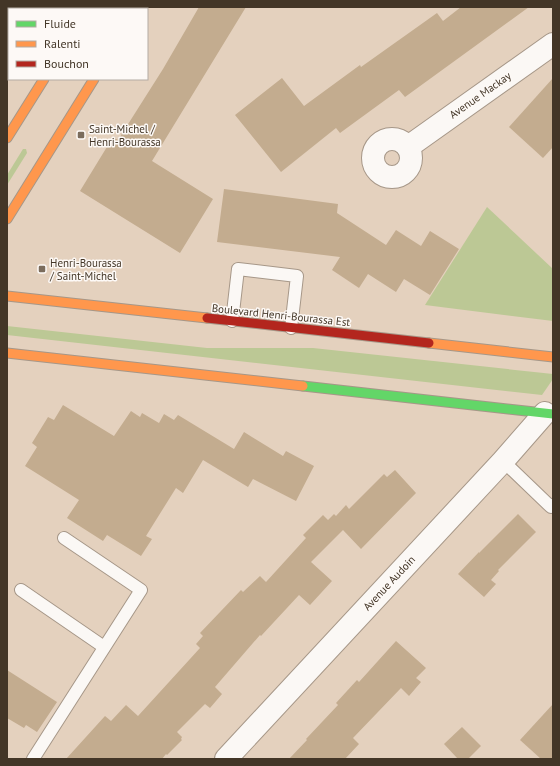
<svg xmlns="http://www.w3.org/2000/svg" width="560" height="766" font-family="'PT Sans',sans-serif">
	<style>
		.green { fill: #bcc895 }
		.building { fill: #c3ac8f }
		.lines { fill: none; stroke-linecap: round; stroke-linejoin: round }
		.lane-casing { stroke: #a69788; stroke-width: 14 }
		.street-casing { stroke: #a69788; stroke-width: 24 }
		.fast-casing { stroke: #a69788; stroke-width: 11 }
		.slow-casing { stroke: #a69788; stroke-width: 11 }
		.jam-casing { stroke: #a69788; stroke-width: 11 }
		.lane { stroke: #fbf8f5; stroke-width: 12 }
		.street { stroke: #fbf8f5; stroke-width: 22 }
		.fast { stroke: #63d668; stroke-width: 9 }
		.slow { stroke: #ff974d; stroke-width: 9 }
		.jam { stroke: #b3261e; stroke-width: 9 }
		.poi-dot { fill: #7b6c5c; stroke: #fdf9f6; stroke-width: 1.5 }
		.labels { text-anchor: middle; stroke-width: 3; stroke-linejoin: round; paint-order: stroke }
		.street-label { font-size: 11px; fill: #433627; stroke: #fdf9f6 }
		.poi-label { font-size: 11px; fill: #433627; stroke: #fdf9f6; text-anchor: start }
	</style>
	<rect width="100%" height="100%" fill="#e4d1be"/>
	<g class="green">
		<path d="M23,149h3l1,4 -20,32v-10z"/>
		<path d="M487,207l66,62v52l-128,-16z"/>
		<path d="M7,326l200,22h106l240,26v5l-11,16 -535,-60z"/>
	</g>
	<g class="building">
		<path d="M199,7h47l-94,154 61,38 -33,54 -100,-62 33,-54 5,3 45,-71z"/>
		<path d="M461,7h68l-124,90 -6,-7 -59,43 -4,-5 -55,44 -46,-57 47,-37 22,28 56,-41 1,2 76,-54 6,8z"/>
		<path d="M553,78v69l-10,11 -34,-31z"/>
		<path d="M224,189l114,15 -1,9 49,32 10,-15 25,16 9,-15 29,18 -29,46 -26,-16 -8,13 -28,-18 -9,14 -27,-18 8,-13 -123,-15z"/>
		<path d="M63,405l51,31 17,-25 9,6 2,-4 17,10 5,-9 10,6 4,-5 56,34 10,-17 39,24 3,-5 28,15 -18,35 -43,-22 -5,8 -45,-27 -20,33 -7,-5 -30,48 6,3 -11,17 -34,-21 -4,6 -36,-23 12,-18 -54,-34 12,-19 -5,-4 16,-26 6,3z"/>
		<path d="M395,470l21,23 -55,56 -18,-19 -32,32 21,19 -22,24 -11,-10 -38,41 -1,-1 -45,52 7,7 -12,14 -5,-4 -28,28 5,5 -1,2 1,1 -15,15 -1,-1 -4,5h-96l39,-43 6,5 15,-16 12,11 62,-68 -4,-4 7,-8 -3,-3 41,-43 2,2 17,-16 6,6 40,-44 -3,-3 20,-20 5,5 6,-6 2,2 10,-11 3,4 35,-35 3,3z"/>
		<path d="M518,514l18,18 -38,38 1,1 -8,9 5,4 -12,13 -26,-23 21,-22v1z"/>
		<path d="M396,641l30,27 -10,10 5,4 -12,14 -8,-8 -48,50 6,6 -14,15h-56l18,-19 -1,-1 32,-34 -2,-2 21,-23 2,2z"/>
		<path d="M7,670l50,32 -20,30 -11,-7 -2,3 -17,-10z"/>
		<path d="M553,704v55h-12l-21,-19z"/>
		<path d="M462,727l19,19 -13,13h-10l-14,-15z"/>
	</g>
	<g class="lines">
		<g class="lane-casing">
			<g id="lane">
				<path d="M232,321l6,-52 59,7 -6,52"/>
				<path d="M503,461l48,46 2,-2"/>
				<path d="M21,590l83,57"/>
				<path d="M33,759l108,-169 -77,-52"/>
			</g>
		</g>
		<g class="street-casing">
			<g id="street">
				<circle cx="392" cy="158" r="19"/>
				<path d="M408,147l145,-103"/>
				<path d="M226,759l277,-298 42,-48"/>
			</g>
		</g>
		<g class="fast-casing">
			<g id="fast">
				<path d="M86,9l2,-2"/>
				<path d="M303,386l250,28"/>
			</g>
		</g>
		<g class="slow-casing">
			<g id="slow">
				<path d="M141,9l1,-2"/>
				<path d="M7,138l37,-59"/>
				<path d="M7,219l87,-140"/>
				<path d="M7,296l200,22"/>
				<path d="M429,343l124,14"/>
				<path d="M7,353l296,33"/>
			</g>
		</g>
		<g class="jam-casing">
			<path id="jam" d="M207,318l222,25"/>
		</g>
		<use href="#lane" class="lane"/>
		<use href="#street" class="street"/>
		<use href="#fast" class="fast"/>
		<use href="#slow" class="slow"/>
		<use href="#jam" class="jam"/>
	</g>
	<g class="poi-dot">
		<rect x="77" y="131" width="8" height="8" rx="2"/>
		<rect x="38" y="265" width="8" height="8" rx="2"/>
	</g>
	<g class="labels">
		<g class="street-label">
			<text transform="translate(480 95) rotate(-35)" y="4">Avenue Mackay</text>
			<text transform="translate(281 315) rotate(6)" y="4">Boulevard Henri-Bourassa Est</text>
			<text transform="translate(389 583) rotate(-47)" y="4">Avenue Audoin</text>
		</g>
		<g class="poi-label">
			<text x="89" y="133">Saint-Michel /<tspan x="89" dy="13">Henri-Bourassa</tspan></text>
			<text x="50" y="267">Henri-Bourassa<tspan x="50" dy="13">/ Saint-Michel</tspan></text>
		</g>
	</g>
	<rect width="560" height="766" fill="none" stroke="#433627" stroke-width="16"/>
	<rect x="8" y="8" width="140" height="72" fill="#fdf9f6" stroke="#b3aba3"/>
	<rect x="16" y="21" width="20" height="6" fill="#63d668" stroke="#b3aba3"/>
	<text x="44" y="28" font-size="12" fill="#433627">Fluide</text>
	<rect x="16" y="41" width="20" height="6" fill="#ff974d" stroke="#b3aba3"/>
	<text x="44" y="48" font-size="12" fill="#433627">Ralenti</text>
	<rect x="16" y="61" width="20" height="6" fill="#b3261e" stroke="#b3aba3"/>
	<text x="44" y="68" font-size="12" fill="#433627">Bouchon</text>
</svg>
